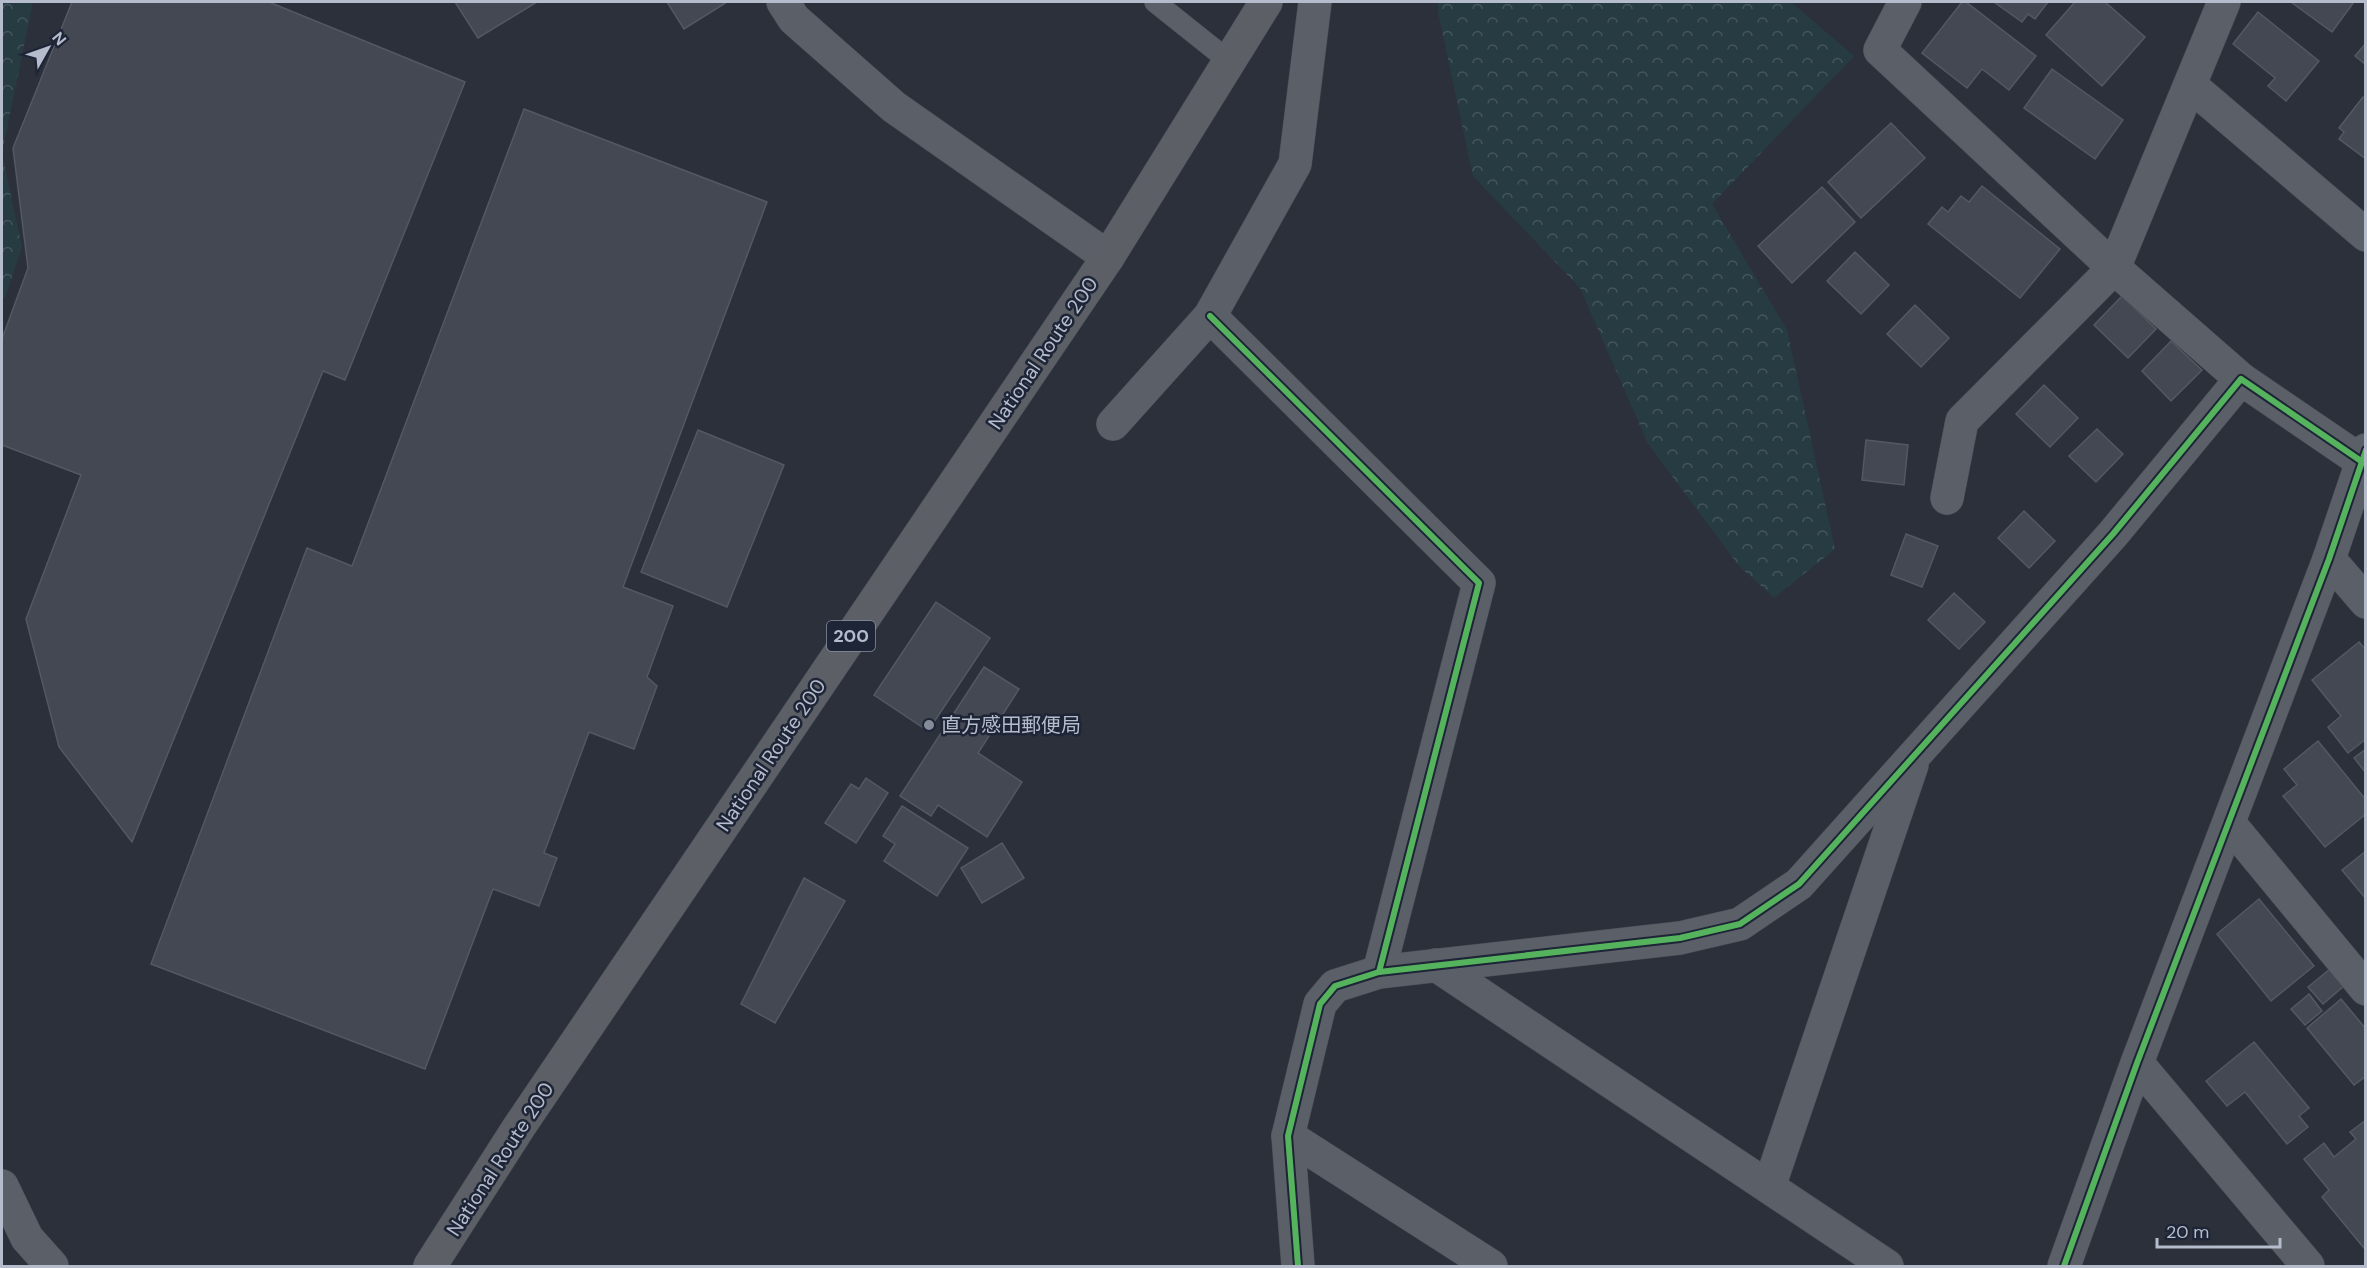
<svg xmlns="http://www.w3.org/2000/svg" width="2367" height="1268" font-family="'DM Sans','Noto Sans JP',sans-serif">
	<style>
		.forest { fill: url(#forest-crowns) }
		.building { fill: #444852; stroke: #535863; stroke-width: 1.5 }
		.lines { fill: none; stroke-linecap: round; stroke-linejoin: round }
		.service-casing { stroke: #474b53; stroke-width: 22 }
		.minor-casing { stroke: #474b53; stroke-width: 34 }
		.tertiary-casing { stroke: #474b53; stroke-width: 34 }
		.trunk-casing { stroke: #484c57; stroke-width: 34 }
		.service { stroke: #5b5f68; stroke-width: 21 }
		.minor { stroke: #5b5f68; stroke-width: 33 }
		.tertiary { stroke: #5b5f68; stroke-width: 33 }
		.trunk { stroke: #5c6066; stroke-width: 33 }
		.cycleway-casing { stroke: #1d2537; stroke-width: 10 }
		.cycleway { stroke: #56b35d; stroke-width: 6 }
		.poi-dot { fill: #858b99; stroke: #1d2537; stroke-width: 2 }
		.labels { text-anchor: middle; stroke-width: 5; stroke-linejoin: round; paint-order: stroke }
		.shield { fill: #1d2537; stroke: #878f9f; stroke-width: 1.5 }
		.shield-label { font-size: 18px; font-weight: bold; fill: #b5bccc }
		.street-label { font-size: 20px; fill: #b5bccc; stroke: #1d2537 }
		.poi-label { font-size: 20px; fill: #b5bccc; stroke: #1d2537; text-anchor: start }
	</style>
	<defs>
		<pattern id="forest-crowns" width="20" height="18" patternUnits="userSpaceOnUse" patternTransform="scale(1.5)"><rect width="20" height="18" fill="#273b42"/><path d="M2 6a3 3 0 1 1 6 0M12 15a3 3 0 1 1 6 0" fill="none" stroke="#44555c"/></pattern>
	</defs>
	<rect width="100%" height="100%" fill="#2b303b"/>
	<g class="forest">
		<path d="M2,2h31l-31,151 20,94 -17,51 -3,-1z"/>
		<path d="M1438,2h353l63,54 -142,148 75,126 48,219 -61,49 -35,-32 -91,-122 -68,-156 -107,-112 -35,-164z"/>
	</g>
	<g class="building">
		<path d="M72,2h197l196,80 -120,298 -22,-9 -191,471 -73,-95 -33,-128 55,-144 -79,-30v-106l26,-71 -15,-120z"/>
		<path d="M455,2h82l-59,36z"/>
		<path d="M667,2h60l-43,27z"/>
		<path d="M1962,2h4l70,54 -27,34 -27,-21 -15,19 -45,-35z"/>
		<path d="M1994,2h54l-13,17 -7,-5 -6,8z"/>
		<path d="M2075,2h30l40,35 -43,49 -56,-51z"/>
		<path d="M2291,2h63l-22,30z"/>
		<path d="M2258,12l61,49 -33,40 -18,-15 7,-8 -42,-34z"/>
		<path d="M2366,43v22l-11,-9z"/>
		<path d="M2052,69l71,51 -28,39 -71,-51z"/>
		<path d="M2363,97l3,2v60l-27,-20 5,-7 -5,-4z"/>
		<path d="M524,109l243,93 -144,385 50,19 -26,71 10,9 -23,63 -45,-17 -45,121 13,5 -18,48 -46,-17 -68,180 -274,-105 156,-416 45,18z"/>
		<path d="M1891,123l34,35 -64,60 -33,-36z"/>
		<path d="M1982,186l78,63 -40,49 -92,-74 14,-17 6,5 13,-16 8,6z"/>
		<path d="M1822,187l33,35 -63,61 -34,-37z"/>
		<path d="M1855,252l34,33 -28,29 -34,-33z"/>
		<path d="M2122,296l34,33 -28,29 -34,-33z"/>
		<path d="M1915,305l34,33 -28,29 -34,-33z"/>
		<path d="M2171,341l31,29 -31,31 -29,-30z"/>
		<path d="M2044,385l34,33 -28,29 -34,-33z"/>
		<path d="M2097,429l26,25 -27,28 -27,-26z"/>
		<path d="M698,430l86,35 -57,142 -86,-35z"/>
		<path d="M1866,440l42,5 -4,40 -42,-5z"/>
		<path d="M2024,511l31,30 -26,27 -31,-30z"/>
		<path d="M1906,534l32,12 -16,41 -31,-12z"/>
		<path d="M1954,593l31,29 -26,27 -31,-29z"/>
		<path d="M936,602l54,36 -62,93 -54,-36z"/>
		<path d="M2359,642l7,8v89l-18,14 -20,-26 13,-11 -29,-36z"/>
		<path d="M984,667l35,22 -41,64 44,29 -35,55 -49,-32 -7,11 -31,-20z"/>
		<path d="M2318,741l48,59v14l-41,33 -42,-51 14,-11 -13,-16z"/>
		<path d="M2366,749v24l-12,-15z"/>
		<path d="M866,778l22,15 -32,50 -31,-20 26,-39 8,5z"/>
		<path d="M902,806l66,42 -31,48 -53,-35 11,-17 -12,-8z"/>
		<path d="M1002,843l22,35 -42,25 -21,-35z"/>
		<path d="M2366,851v48l-24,-29z"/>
		<path d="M804,878l41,23 -70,122 -34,-19z"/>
		<path d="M2259,899l55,67 -43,35 -54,-67z"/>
		<path d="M2330,969l14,17 -21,18 -15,-17z"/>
		<path d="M2309,994l13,17 -17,14 -14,-16z"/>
		<path d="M2341,999l25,30v47l-12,9 -47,-57z"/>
		<path d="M2254,1042l55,66 -10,8 9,11 -21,17 -42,-52 -18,14 -21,-25z"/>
		<path d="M2366,1120v127l-2,1 -42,-51 7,-7 -25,-31 20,-16 10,14 22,-18 -6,-7z"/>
	</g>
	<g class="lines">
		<g class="service-casing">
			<path id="service" d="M1155,2l74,59"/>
		</g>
		<g class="minor-casing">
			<g id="minor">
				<path d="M783,2l11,17 100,88 214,150"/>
				<path d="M1905,2l-25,48 234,218 127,111"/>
				<path d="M2190,85l176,150"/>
				<path d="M1210,316l269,267 -100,389"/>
				<path d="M1113,424l97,-108 85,-152 20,-162"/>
				<path d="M1947,498l15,-77 152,-153 110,-266"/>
				<path d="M2329,559l37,43"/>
				<path d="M2229,823l137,166"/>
				<path d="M1436,965l451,301"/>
				<path d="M2137,1063l171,203"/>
				<path d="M1288,1136l203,130"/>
				<path d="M1769,1187l143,-422"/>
				<path d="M1298,1266l-10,-130 32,-132 15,-18 44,-14 301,-34 60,-14 59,-40 314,-350 128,-155 120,82"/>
				<path d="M2064,1266l73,-203 192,-504 37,-109"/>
			</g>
		</g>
		<g class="tertiary-casing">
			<path id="tertiary" d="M2,1186l25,52 25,28"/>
		</g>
		<g class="trunk-casing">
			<path id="trunk" d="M430,1266l89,-139 589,-870 158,-255"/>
		</g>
		<use href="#service" class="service"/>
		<use href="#minor" class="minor"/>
		<use href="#tertiary" class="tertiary"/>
		<use href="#trunk" class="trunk"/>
		<g class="cycleway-casing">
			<g id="cycleway">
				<path d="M1210,316l269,267 -100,389"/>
				<path d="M1298,1266l-10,-130 32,-132 15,-18 44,-14 301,-34 60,-14 59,-40 314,-350 128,-155 120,82"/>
				<path d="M2064,1266l73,-203 192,-504 37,-109"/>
			</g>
		</g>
		<use href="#cycleway" class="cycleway"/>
	</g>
	<circle class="poi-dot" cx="929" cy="725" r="6"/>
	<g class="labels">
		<rect class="shield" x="827" y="621" width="48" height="30" rx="4.5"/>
		<g class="shield-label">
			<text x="851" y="642">200</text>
		</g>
		<g class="street-label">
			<text transform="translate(1043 353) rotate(-56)" y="7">National Route 200</text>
			<text transform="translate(771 755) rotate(-56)" y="7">National Route 200</text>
			<text transform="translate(500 1159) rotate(-57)" y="7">National Route 200</text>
		</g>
		<g class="poi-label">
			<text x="941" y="732">直方感田郵便局</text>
		</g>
	</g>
	<rect width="2367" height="1268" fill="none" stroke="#b5bccc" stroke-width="6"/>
	<g transform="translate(48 48) rotate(50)" stroke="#1d2537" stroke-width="4.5" paint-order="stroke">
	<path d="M0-4.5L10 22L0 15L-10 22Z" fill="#b5bccc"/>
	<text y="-9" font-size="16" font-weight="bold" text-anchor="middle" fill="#b5bccc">N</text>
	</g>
	<path d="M2157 1238v9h123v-9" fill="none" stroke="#b5bccc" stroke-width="3"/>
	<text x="2166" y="1238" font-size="18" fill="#b5bccc" stroke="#1d2537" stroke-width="4.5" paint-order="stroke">20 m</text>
</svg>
